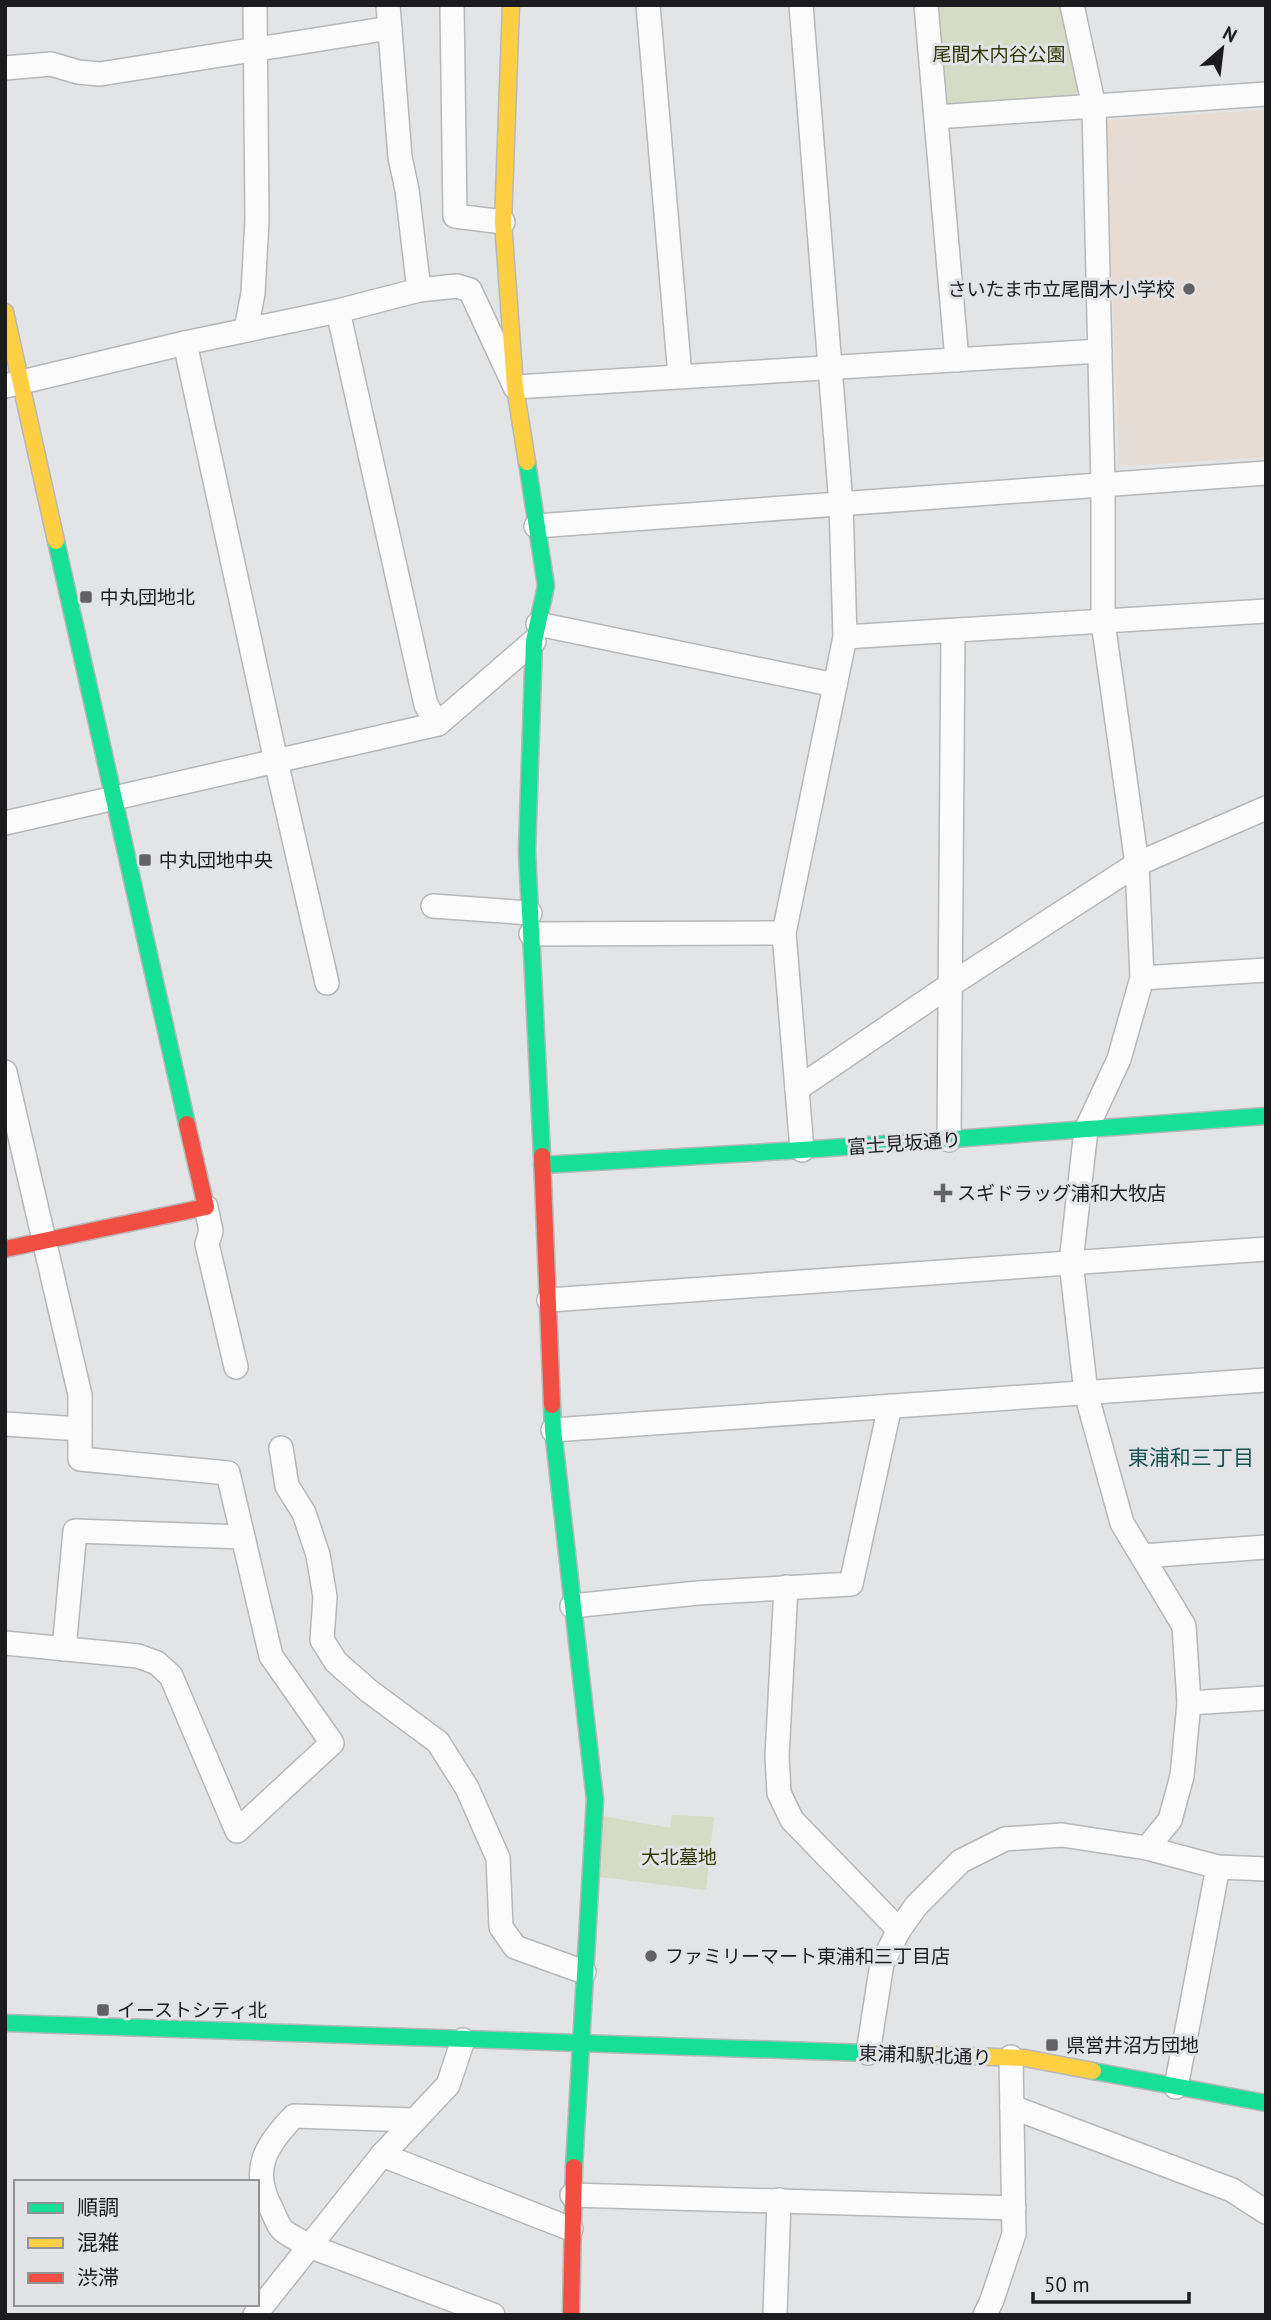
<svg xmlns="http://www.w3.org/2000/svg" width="1271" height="2320" font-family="'PT Sans','Noto Sans JP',sans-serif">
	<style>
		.education { fill: #e6dcd4 }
		.green { fill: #d6dbc6 }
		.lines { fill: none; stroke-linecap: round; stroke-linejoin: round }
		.street-casing { stroke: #b6b7b8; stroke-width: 26 }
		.fast-casing { stroke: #b6b7b8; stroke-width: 19 }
		.slow-casing { stroke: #b6b7b8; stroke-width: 19 }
		.jam-casing { stroke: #b6b7b8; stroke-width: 19 }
		.street { stroke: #fbfbfb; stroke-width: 23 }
		.fast { stroke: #16e098; stroke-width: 16 }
		.slow { stroke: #ffcf43; stroke-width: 16 }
		.jam { stroke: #f24e42; stroke-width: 16 }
		.poi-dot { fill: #626264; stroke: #e2e3e6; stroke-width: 2.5 }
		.labels { text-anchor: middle; stroke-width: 6; stroke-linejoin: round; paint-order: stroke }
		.park-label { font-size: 19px; fill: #303705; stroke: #e2e3e6 }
		.poi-label { font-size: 19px; fill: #1c1c1e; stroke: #e2e3e6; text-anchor: start }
		.street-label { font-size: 19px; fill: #1c1c1e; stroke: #e2e3e6 }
		.neighbourhood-label { font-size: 21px; fill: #175352; stroke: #e2e3e6 }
	</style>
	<rect width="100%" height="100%" fill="#e3e4e5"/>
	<path class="education" d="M1266,110v347l-147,9 -13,-346z"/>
	<g class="green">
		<path d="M933,5h129l16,83 -4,9 -122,11 -10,-6z"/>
		<path d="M672,1815l42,2 -8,73 -106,-13 3,-61 67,12z"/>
	</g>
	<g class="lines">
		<g class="street-casing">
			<g id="street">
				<path d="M388,5l12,152 7,33 12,100"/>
				<path d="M452,5l3,211 48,6"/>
				<path d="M648,5l32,371"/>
				<path d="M801,5l40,499 4,133 -61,296 18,217"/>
				<path d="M926,5l31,355"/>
				<path d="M1072,5l22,102 9,378v137l34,242 5,114 -23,81 -33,71 -15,132 15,131 36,130 62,103 5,77 -7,73 -12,44 -23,28"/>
				<path d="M5,68l46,-4 27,8 22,2 290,-46"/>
				<path d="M936,117l330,-23"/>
				<path d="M338,311l88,394 12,19"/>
				<path d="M246,330l7,-37 4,-73 -2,-215"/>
				<path d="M185,343l91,418 51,222"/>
				<path d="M5,386l180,-43 153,-32 81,-21 38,-4 13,4 45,97 585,-36"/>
				<path d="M536,526l730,-53"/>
				<path d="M538,624l297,61"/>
				<path d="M845,637l421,-26"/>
				<path d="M5,823l433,-99 96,-83"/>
				<path d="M433,906l97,7"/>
				<path d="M531,934l253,-1"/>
				<path d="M1142,978l124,-8"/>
				<path d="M5,1072l75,323v64l148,14 43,183 61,87 -95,88 -66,-155 -14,-13 -19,-7 -133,-13"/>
				<path d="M797,1089l153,-104 187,-121 129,-56"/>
				<path d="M949,1140l4,-509"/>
				<path d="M206,1207l5,24 -4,13 29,123"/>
				<path d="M549,1300l717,-51"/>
				<path d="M5,1424l75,5"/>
				<path d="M553,1430l713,-50"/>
				<path d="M281,1448l6,38 17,27 14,42 7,42 -3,43 14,22 33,29 69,51 29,46 31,70 3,69 14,20 69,25"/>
				<path d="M1142,1556l124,-9"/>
				<path d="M786,1587l-9,169 2,37 13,27 107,110"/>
				<path d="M572,1606l126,-13 153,-9 39,-178"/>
				<path d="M64,1649l11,-118 168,6"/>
				<path d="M1189,1703l77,-5"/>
				<path d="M868,2053l14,-90 17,-33 17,-24 45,-45 44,-22 57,-4 85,13 71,19 48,2"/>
				<path d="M1176,2087l42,-220"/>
				<path d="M1012,2107l220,83 34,22"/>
				<path d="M413,2120l-119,-4c-28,29 -44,53 -23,92 4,8 7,19 14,24 7,5 16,9 24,14l184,69"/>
				<path d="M382,2155l189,74"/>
				<path d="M572,2195l442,13"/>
				<path d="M255,2315l127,-160 66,-70 15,-45"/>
				<path d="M775,2315l4,-115"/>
				<path d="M985,2315l7,-15 22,-66 -3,-177"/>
			</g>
		</g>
		<g class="fast-casing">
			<g id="fast">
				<path d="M527,462l19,124 -12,55 -7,210 15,305"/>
				<path d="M56,541l131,583"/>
				<path d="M542,1165l260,-15 464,-34"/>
				<path d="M552,1405l1,25 42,370 -21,367"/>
				<path d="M5,2023l862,30"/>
				<path d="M1093,2071l173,32"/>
			</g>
		</g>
		<g class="slow-casing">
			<g id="slow">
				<path d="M511,5l-8,217 12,165 12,75"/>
				<path d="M5,312l51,229"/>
				<path d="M867,2053l158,5 68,13"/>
			</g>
		</g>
		<g class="jam-casing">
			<g id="jam">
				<path d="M542,1156l10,249"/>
				<path d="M5,1249l201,-42 -19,-83"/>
				<path d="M571,2315l3,-148"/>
			</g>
		</g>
		<use href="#street" class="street"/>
		<use href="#fast" class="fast"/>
		<use href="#slow" class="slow"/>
		<use href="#jam" class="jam"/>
	</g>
	<g class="poi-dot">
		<circle cx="1189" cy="289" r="7"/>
		<rect x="79" y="590" width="14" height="14" rx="3.5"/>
		<rect x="138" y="853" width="14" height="14" rx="3.5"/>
		<path d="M939.5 1182.5h7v7h7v7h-7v7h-7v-7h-7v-7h7z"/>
		<circle cx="651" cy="1956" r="7"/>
		<rect x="96" y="2003" width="14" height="14" rx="3.5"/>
		<rect x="1045" y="2038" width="14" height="14" rx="3.5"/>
	</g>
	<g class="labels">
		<g class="park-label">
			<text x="999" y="61">尾間木内谷公園</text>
			<text x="679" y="1864">大北墓地</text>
		</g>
		<g class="poi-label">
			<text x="1175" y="296" text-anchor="end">さいたま市立尾間木小学校</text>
			<text x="100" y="604">中丸団地北</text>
			<text x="159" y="867">中丸団地中央</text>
			<text x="957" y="1200">スギドラッグ浦和大牧店</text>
			<text x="665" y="1963">ファミリーマート東浦和三丁目店</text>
			<text x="117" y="2017">イーストシティ北</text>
			<text x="1066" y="2052">県営井沼方団地</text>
		</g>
		<g class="street-label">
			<text transform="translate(904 1143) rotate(-4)" y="7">富士見坂通り</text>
			<text transform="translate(925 2055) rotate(2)" y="7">東浦和駅北通り</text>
		</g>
		<g class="neighbourhood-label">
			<text x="1191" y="1465">東浦和三丁目</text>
		</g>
	</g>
	<rect width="1271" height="2320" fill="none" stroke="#1c1c1e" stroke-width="14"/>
	<rect x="14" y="2180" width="245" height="126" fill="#e2e3e6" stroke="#939396" stroke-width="2"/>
	<rect x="28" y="2203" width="35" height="10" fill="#16e098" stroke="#939396" stroke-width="2"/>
	<text x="77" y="2215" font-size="21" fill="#1c1c1e">順調</text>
	<rect x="28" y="2238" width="35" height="10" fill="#ffcf43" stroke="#939396" stroke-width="2"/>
	<text x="77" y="2250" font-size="21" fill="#1c1c1e">混雑</text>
	<rect x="28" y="2273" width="35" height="10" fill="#f24e42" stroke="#939396" stroke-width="2"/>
	<text x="77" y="2285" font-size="21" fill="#1c1c1e">渋滞</text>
	<g transform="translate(1222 49) rotate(28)" stroke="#e2e3e6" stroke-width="5" paint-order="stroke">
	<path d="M0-5L12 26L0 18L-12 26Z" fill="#1c1c1e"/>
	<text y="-10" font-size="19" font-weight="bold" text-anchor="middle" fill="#1c1c1e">N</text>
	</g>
	<path d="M1033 2292v10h156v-10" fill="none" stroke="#1c1c1e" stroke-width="3.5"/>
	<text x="1044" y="2292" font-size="21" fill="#1c1c1e" stroke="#e2e3e6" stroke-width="5" paint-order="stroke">50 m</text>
</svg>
